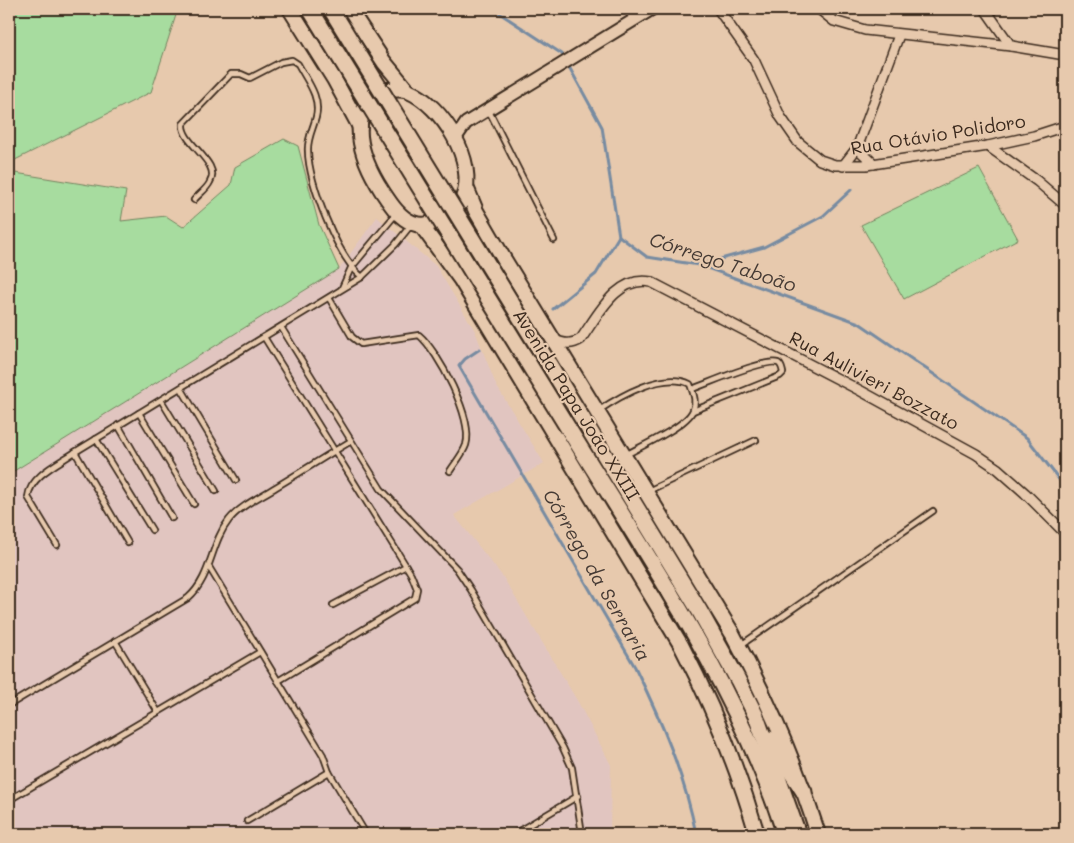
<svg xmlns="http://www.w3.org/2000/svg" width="1074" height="843" font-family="Mali,sans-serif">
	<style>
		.built { fill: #e1c5c0 }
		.green { fill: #a7dc9f; stroke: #71835e }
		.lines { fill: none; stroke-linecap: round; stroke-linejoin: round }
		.stream { stroke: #778ba1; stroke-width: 3 }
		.lane-casing { stroke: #3b2a1e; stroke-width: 8 }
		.street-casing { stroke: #3b2a1e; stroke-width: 12 }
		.secondary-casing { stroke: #3b2a1e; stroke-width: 15 }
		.primary-casing { stroke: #3b2a1e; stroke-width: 18 }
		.highway-casing { stroke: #3b2a1e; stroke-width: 19 }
		.lane { stroke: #e7c9ad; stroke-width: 4.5 }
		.street { stroke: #e7c9ad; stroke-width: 9 }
		.secondary { stroke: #e7c9ad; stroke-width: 11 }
		.primary { stroke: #e7c9ad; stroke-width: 14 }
		.highway { stroke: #e7c9ad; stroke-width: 15 }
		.highway-bridge-casing { stroke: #3b2a1e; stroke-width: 19; stroke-linecap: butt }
		.highway-bridge { stroke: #e7c9ad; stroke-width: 15 }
		.labels { text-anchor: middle; stroke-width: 4.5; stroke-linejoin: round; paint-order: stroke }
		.street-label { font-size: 18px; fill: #3b2a1e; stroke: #e7c9ad }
		.water-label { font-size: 19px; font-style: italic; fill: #453a34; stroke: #e7c9ad }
	</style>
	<rect width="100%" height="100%" fill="#e7c9ad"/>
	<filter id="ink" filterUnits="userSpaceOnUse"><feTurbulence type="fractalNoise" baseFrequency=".02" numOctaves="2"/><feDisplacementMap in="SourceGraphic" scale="10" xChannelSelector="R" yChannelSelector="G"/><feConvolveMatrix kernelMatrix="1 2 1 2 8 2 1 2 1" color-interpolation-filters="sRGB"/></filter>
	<g filter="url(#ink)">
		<path class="built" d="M377,217l59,49 39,65 21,54 48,78 -90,52 49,62 75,125 33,63 -1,69h-601v-360l330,-205z"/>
		<g class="green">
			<path d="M9,9h169l-27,83 -142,71z"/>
			<path d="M284,139l14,7 21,79 20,44 -330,205v-302l117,19 -5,30 45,-5 17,11 48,-42 4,-18z"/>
			<path d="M979,168l39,71 -114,60 -43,-74z"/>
		</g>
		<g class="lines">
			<g class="stream">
				<path d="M493,9l69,45 3,6"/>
				<path d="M568,65l34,62 17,109 28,21 52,8 160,58 168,115 38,49"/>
				<path d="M699,265l65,-18 59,-31 28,-26"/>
				<path d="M553,309l43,-35 23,-38"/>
				<path d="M480,349l-15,10 -6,7 176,301c26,53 50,109 61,167"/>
			</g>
			<g class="lane-casing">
				<g id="lane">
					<path d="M489,111l65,129"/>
					<path d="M194,200c5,-6 13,-11 16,-18 12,-19 -29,-39 -27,-58l48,-50h10l9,4 31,-16 11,-2 6,4c9,17 23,33 18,53 -3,12 -9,22 -8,34 0,31 30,107 54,126"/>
					<path d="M342,288l9,-20 45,-54"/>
					<path d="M329,298l23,39 9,7 58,-9c19,16 55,84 47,110 -3,9 -11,18 -16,26"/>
					<path d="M281,327l100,162 76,80 14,21 92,158 9,20 10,66"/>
					<path d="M264,337l147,237 6,15 -2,9 -137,83"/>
					<path d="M181,388l55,92"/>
					<path d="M692,389c15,-5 73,-31 86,-26 4,2 4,6 5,10l-3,3 -87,35"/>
					<path d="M161,400l55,91"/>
					<path d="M598,411c22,-15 65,-40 92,-27 3,9 7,17 3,26 -6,16 -53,37 -68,45"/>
					<path d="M139,413l55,91"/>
					<path d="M118,425l54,93"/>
					<path d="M96,439l56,91"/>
					<path d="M75,452l53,91"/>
					<path d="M648,491l108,-51"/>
					<path d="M57,545l-29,-48c2,-21 31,-34 47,-45l287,-175 33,-32 16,-20"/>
					<path d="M209,567l114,188 6,17 37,62"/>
					<path d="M333,605l73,-39"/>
					<path d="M9,638v9"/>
					<path d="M115,641l43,71"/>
					<path d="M741,645l192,-134"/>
					<path d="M9,705l179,-107c24,-21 22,-54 41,-78 11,-14 31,-23 47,-33 25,-15 50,-31 75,-46"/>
					<path d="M9,800l251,-148"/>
					<path d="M247,821l82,-49"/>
					<path d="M514,834l64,-38"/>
				</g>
			</g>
			<g class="street-casing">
				<g id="street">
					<path d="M629,9l6,10"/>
					<path d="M718,9l36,51 26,56 18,26 22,18 15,5h31l122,-19 46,-10 31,-10"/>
					<path d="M819,9l15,12 31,9 146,16 54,9"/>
					<path d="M985,9l26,37"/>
					<path d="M988,146l49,35 28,24"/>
					<path d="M857,148l17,16"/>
					<path d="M843,166l14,-18 42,-113"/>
					<path d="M553,340c10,3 18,6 28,-1 17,-24 36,-64 70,-57l210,109 115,63 22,15 27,24 40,40"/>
				</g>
			</g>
			<g class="secondary-casing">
				<path id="secondary" d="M455,139l11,-16 186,-114"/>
			</g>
			<g class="primary-casing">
				<g id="primary">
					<path d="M290,9l44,70 26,48"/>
					<path d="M349,9l35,53 23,28"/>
					<path d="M386,90c7,0 16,-2 22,1 34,14 70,71 55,107 -4,10 -14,18 -24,22 -9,4 -17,7 -26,3 -14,-5 -23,-20 -31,-32 -20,-31 -40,-81 4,-101z"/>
					<path d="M466,187l10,24 29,50 227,372c35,65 64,131 86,201"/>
					<path d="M421,225l40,55 220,365c32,61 57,124 76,189"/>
				</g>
			</g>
			<g class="highway-casing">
				<g id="highway">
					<path d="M582,418l117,192 39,70 18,36 42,118"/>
					<path d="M568,428c80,130 170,259 217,406"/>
					<path d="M770,739l34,53"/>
				</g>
			</g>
			<use href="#lane" class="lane"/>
			<use href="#street" class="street"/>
			<use href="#secondary" class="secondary"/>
			<use href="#primary" class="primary"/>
			<use href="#highway" class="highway"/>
			<g class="highway-bridge-casing">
				<g id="highway-bridge">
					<path d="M310,9l258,419"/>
					<path d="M331,9l251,409"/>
				</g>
			</g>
			<use href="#highway-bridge" class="highway-bridge"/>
		</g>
	</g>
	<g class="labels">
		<g class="street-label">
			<text transform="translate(938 135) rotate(-9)" y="6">Rua Otávio Polidoro</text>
			<text transform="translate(874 381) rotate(28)" y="6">Rua Aulivieri Bozzato</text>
			<text transform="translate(576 405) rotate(58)" y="6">Avenida Papa João XXIII</text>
		</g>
		<g class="water-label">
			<text transform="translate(723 262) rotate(18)" y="7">Córrego Taboão</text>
			<text transform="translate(597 575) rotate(60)" y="7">Córrego da Serraria</text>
		</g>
	</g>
	<rect width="1074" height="843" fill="none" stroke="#e7c9ad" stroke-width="30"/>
	<rect x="15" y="15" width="1044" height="813" fill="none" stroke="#3b2a1e" stroke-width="2" filter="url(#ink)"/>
</svg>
